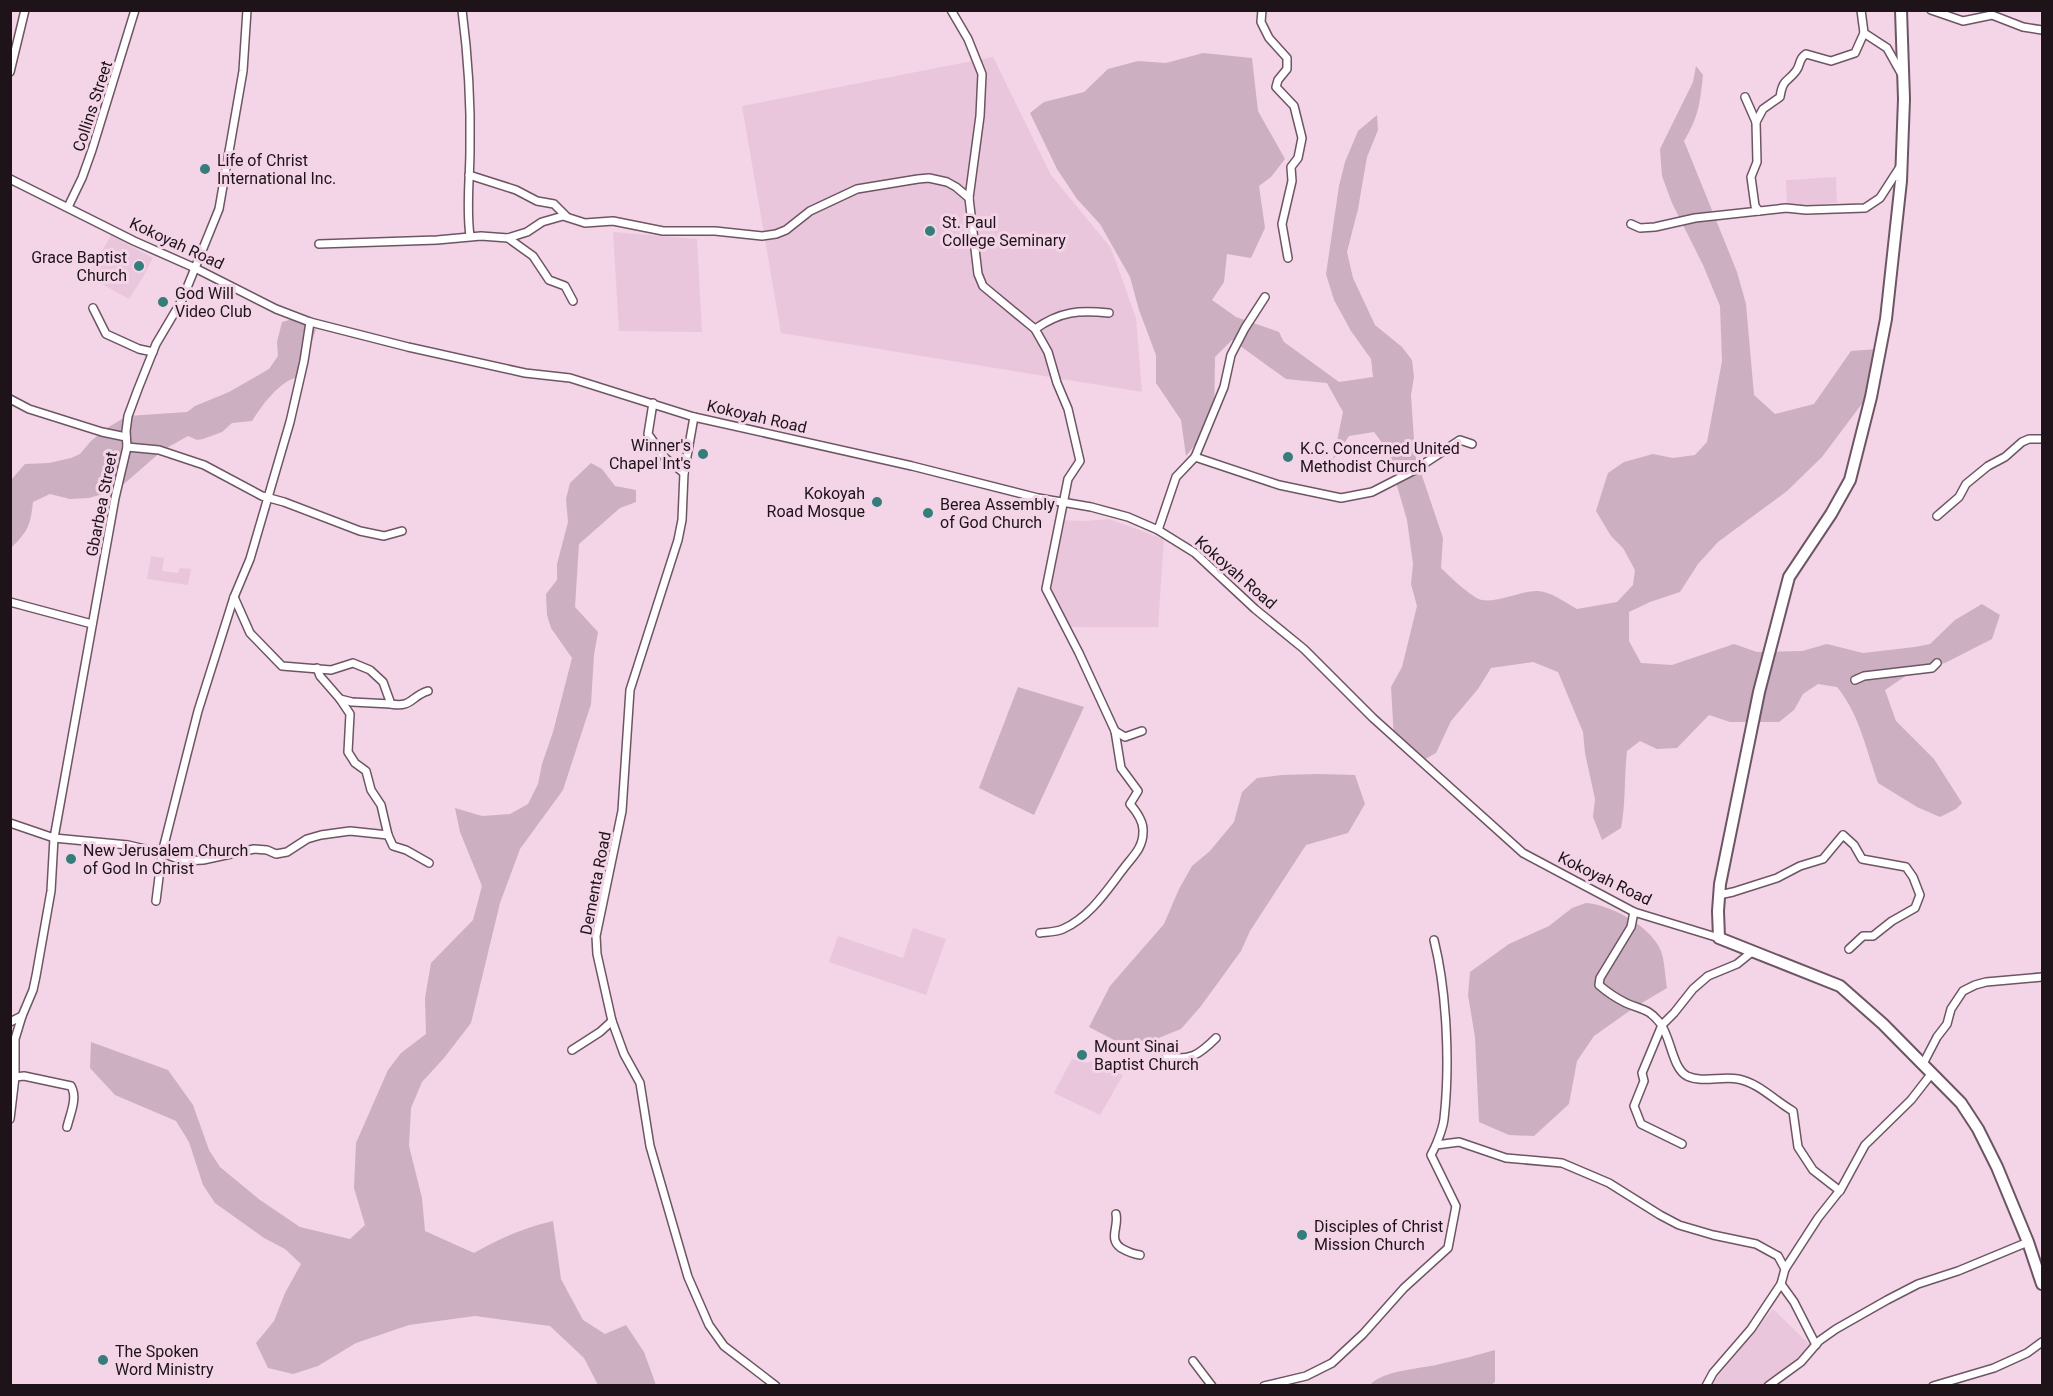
<svg xmlns="http://www.w3.org/2000/svg" width="2053" height="1396" font-family="Roboto,sans-serif">
	<style>
		.built { fill: #eac6dc }
		.green { fill: #ccafc1 }
		.lines { fill: none; stroke-linecap: round; stroke-linejoin: round }
		.street-casing { stroke: #6e5564; stroke-width: 10 }
		.primary-casing { stroke: #6e5564; stroke-width: 14 }
		.street { stroke: #fff; stroke-width: 7 }
		.primary { stroke: #fff; stroke-width: 10 }
		.poi-dot { fill: #357d7a; stroke: #f3d5e7; stroke-width: 2 }
		.labels { text-anchor: middle; stroke-width: 6; stroke-linejoin: round; paint-order: stroke }
		.street-label { font-size: 16px; fill: #1d1319; stroke: #f3d5e7 }
		.poi-label { font-size: 16px; fill: #1d1319; stroke: #f3d5e7; text-anchor: start }
	</style>
	<rect width="100%" height="100%" fill="#f3d5e7"/>
	<g class="built">
		<path d="M993,57l58,118 60,73 25,70 6,74 -361,-59 -39,-227z"/>
		<path d="M1836,177l1,26 -50,3 -1,-26z"/>
		<path d="M613,232l84,7 5,93 -83,-1z"/>
		<path d="M111,235l42,23 -10,19 -14,22 -41,-23z"/>
		<path d="M1109,519l55,20 -6,88h-90l-19,-36 11,-71 25,1z"/>
		<path d="M151,556l13,2 -2,13 16,2 2,-5 11,1 -3,16 -41,-6z"/>
		<path d="M913,928l33,11 -20,56 -97,-33 9,-26 65,22z"/>
		<path d="M1072,1059l14,4 6,-2 31,14 -23,40 -46,-22z"/>
		<path d="M1773,1309l37,36 -38,40 -62,1z"/>
	</g>
	<g class="green">
		<path d="M1203,53l49,5 6,53 27,48 -14,18 -12,9 6,42 -14,30 -24,-4 -3,28 -12,18 24,17 43,15 5,10 55,40 34,-5 -2,-18 -20,-28 -17,-31 -8,-26 13,-88 6,-24 13,-31 19,-16 1,15 -11,27 -9,52 -11,43 6,26 22,47 27,22 10,13 2,17 -3,18 4,60 28,83 -2,30c8,8 31,30 41,32 16,3 42,-10 56,-9 14,1 28,12 39,18l40,-7 16,-17 2,-15 -12,-22 -12,-12 -15,-25 12,-38 16,-11 29,-8 20,4 22,-3 12,-13 15,-81 -2,-55 -17,-41 -31,-62 -10,-27 -2,-27 33,-67 3,-16 7,9c-3,28 -4,41 -19,66l53,131 9,32 8,91 21,19 39,-10 37,-53 27,-2 -8,44 -48,64 -35,34 -69,51 -20,22 -18,28 -30,10 -21,10v29l12,22 31,2 62,-21 23,8 45,-1 25,-7 36,9 52,-6 15,-3 25,-24 27,-16 18,11 -8,24 -47,24 -35,10 -25,17 11,31 38,38 28,44 -6,6 -16,8 -23,-10 -39,-24c-12,-33 -18,-68 -41,-96l-19,-3 -15,10 -9,16 -15,12h-49l-21,-7 -32,33 -20,1 -17,-8 -13,10c-3,26 -1,52 -6,77l-19,12 -9,-23 2,-18 -10,-46 -2,-21 -25,-60 -25,-10 -42,6 -13,21 -27,32 -15,32 -18,10 -24,-24 -3,-52 11,-20 15,-61 -6,-22 2,-20 -6,-44 -21,-72 -12,-16 -25,4 -16,24 10,-48 -16,-29 -41,-4 -54,-39 -17,17 -1,65 -28,34 -5,-36 -25,-37v-28l-17,-45 -9,-33 -30,-53 -23,-25 -20,-30 -27,-56 14,-11 40,-10 24,-23 30,-8 28,2z"/>
		<path d="M293,319l23,10 -15,47c-21,4 -38,28 -49,45l-20,2 -10,9 -19,7 -6,1 -9,-4 -25,14 -46,40 -28,8 -19,1 -20,-5 -17,8c-3,25 -5,29 -22,46v-68l14,-16 24,-1 22,-5 9,-4 11,-13 16,-13 20,-12 60,-4 8,-6 34,-14 40,-23 9,-13 -1,-14 5,-20z"/>
		<path d="M591,463l11,6 13,17 21,4v12l-16,6 -41,36 -4,63 23,25 -4,23 -3,49 -28,86 -43,59 -20,54 -29,120 -27,35 -22,24 -11,26 -2,38 13,52 3,33 49,22c26,-15 50,-25 79,-32l8,58 22,41 22,14 21,-9 18,27 12,33h-58l-14,-27 -34,-32 -75,-10 -66,9 -53,18 -38,23 -25,8 -25,-6 -12,-25 18,-22 11,-28 16,-29 -16,-15 -21,-11 -49,-35 -12,-18 -14,-43 -13,-21 -61,-26 -25,-27 1,-26 77,28 25,35 16,45 11,17 40,33 40,27 50,12 15,-14 -11,-37 2,-45 32,-73 13,-17 25,-19 -1,-36 6,-35 42,-43 9,-34 -22,-54 -5,-24 27,8 28,-2 18,-10 10,-20 4,-20 11,-32 19,-74 -21,-30 -4,-13 -1,-21 11,-14v-16l11,-42 -2,-23 4,-16z"/>
		<path d="M1018,687l66,20 -50,108 -55,-27z"/>
		<path d="M1319,774l36,1 10,29 -17,29 -42,12 -56,86 -9,20 -40,55 -20,23 -45,18 -22,-7 -25,-13 21,-41 54,-62 15,-35 13,-23 18,-15 24,-29 8,-30 15,-14 24,-3z"/>
		<path d="M1586,903c25,2 65,23 75,48 4,11 4,26 6,37l-32,19 -41,29 -17,25 -8,43 -35,32 -25,-1 -30,-13 -4,-85 -7,-42 2,-23 39,-28 40,-18 23,-18z"/>
		<path d="M1495,1350v32l-4,3h-121c13,-15 51,-16 70,-21 19,-4 37,-9 55,-14z"/>
	</g>
	<g class="lines">
		<g class="street-casing">
			<g id="street">
				<path d="M462,10c6,46 9,92 8,139 0,29 -4,58 0,87"/>
				<path d="M951,10l17,29 14,35 -2,42 -11,82 9,76 5,12 52,43 13,23 9,31 11,26 12,52 -12,18 -22,110 33,64 36,78 6,37 17,23 -8,13c6,7 14,18 13,28 0,16 -10,24 -19,36 -17,22 -34,49 -61,61 -7,3 -15,3 -23,4"/>
				<path d="M1262,10l-1,12 8,16 18,20v11l-9,11 -2,7 18,19 8,32 -4,20 -7,9 1,14 -10,43 6,34"/>
				<path d="M1861,10l3,23 23,15 14,25"/>
				<path d="M1931,10l32,11 29,-6 31,12 19,3"/>
				<path d="M10,72l15,-62"/>
				<path d="M1745,97l11,25 1,40 -6,15 4,29 4,5"/>
				<path d="M1756,122l7,-13 17,-12c3,-19 7,-14 16,-26 5,-6 2,-12 10,-17l25,7 24,-8 9,-20"/>
				<path d="M469,175l47,15 21,11 17,3 12,12"/>
				<path d="M10,179l124,62 61,27 81,41 34,13 98,25 117,26 45,5 124,39 218,49 126,32 53,9 37,10 30,13 37,23 60,56 49,40 69,69 150,135 111,59 85,26"/>
				<path d="M68,207l14,-29 10,-28 43,-140"/>
				<path d="M1631,224l9,4 15,-1 40,-9 91,-10 20,2 59,-2 15,-10 20,-31"/>
				<path d="M508,238l25,18 16,24 16,6 8,15"/>
				<path d="M319,244l118,-4 44,-4 27,2 19,-6 15,-10 21,-6 22,7 28,-2 50,10h52l47,5 14,-2 10,-4 24,-19 47,-22 61,-10 11,-1 18,4 9,5 13,11"/>
				<path d="M93,308l13,26 33,15 14,3"/>
				<path d="M1035,329c26,-18 44,-19 74,-16"/>
				<path d="M10,399l19,10 73,23 24,5"/>
				<path d="M653,403l-5,31 17,24 19,15"/>
				<path d="M694,417l-10,56 -2,47 -4,20 -48,150 -8,121 -26,125 1,18 15,67 12,33 16,29 10,63 38,131 21,48 15,21 52,40"/>
				<path d="M127,447l32,3 45,15 58,31 22,6 76,29 24,5 18,-5"/>
				<path d="M1195,457l84,28 62,13 31,-6 41,-21 47,-31 12,4"/>
				<path d="M1937,516l22,-19 7,-13 22,-18 17,-9 17,-15 7,-3h13"/>
				<path d="M1158,530l18,-53 19,-20 29,-70 7,-32 14,-27 20,-31"/>
				<path d="M234,597l16,36 32,33 49,4 22,-7 17,7 13,12 8,22c21,4 20,-8 37,-13"/>
				<path d="M10,602l82,22"/>
				<path d="M317,668l3,8 20,23 12,3 39,2"/>
				<path d="M1855,680l9,-4 68,-8 5,-5"/>
				<path d="M340,699l10,15 -2,38 7,11 11,8 5,19 10,15 7,30 5,11 13,4 23,13"/>
				<path d="M1115,731l10,6 17,-6"/>
				<path d="M10,823l44,15 74,7 34,8 22,8 19,-1 51,-11 13,1 9,4 11,-2 20,-13 14,-4 29,-4 38,4"/>
				<path d="M1719,895l14,-3 44,-14 23,-12 23,-7 20,-24 11,10 8,14 44,8 7,10 7,18 -5,13 -23,13 -19,15h-10l-14,13"/>
				<path d="M156,901l6,-48 24,-95 12,-47 36,-114 16,-38 40,-137 14,-61 6,-39"/>
				<path d="M1634,912l-3,15 -31,51 -1,7c8,7 17,13 27,18 16,7 22,5 34,20 11,14 12,45 27,53 15,7 35,0 51,3 21,4 37,22 55,32l5,36 15,23 27,21"/>
				<path d="M1434,940c13,52 16,126 10,179 -1,9 -5,18 -8,26"/>
				<path d="M22,1016l11,-26 3,-14 15,-85 3,-53 61,-340 12,-51 -1,-16 2,-15 10,-27 18,-45 26,-44 37,-91 24,-138 4,-61"/>
				<path d="M10,1022l12,-6 -7,23v38l-5,42"/>
				<path d="M572,1050l28,-18 12,-11"/>
				<path d="M1166,1057c24,4 33,-2 50,-19"/>
				<path d="M1923,1064l14,-27 10,-13 4,-15 12,-18 12,-6 11,-3 56,-5"/>
				<path d="M15,1077l9,-1 47,10c7,12 -1,28 -4,41"/>
				<path d="M1682,1144l-41,-20 -7,-18 10,-25 -2,-8 20,-48 12,-12 19,-24 15,-13 29,-12 16,-13"/>
				<path d="M1116,1214c3,13 -8,25 5,34 7,4 11,6 19,7"/>
				<path d="M1785,1269l33,-51 23,-29 24,-44 46,-45 21,-27"/>
				<path d="M1193,1361l19,25"/>
				<path d="M1264,1386l42,-10 26,-13 31,-29 41,-46 44,-40 8,-42 -25,-51 5,-10 23,-3 47,16 56,5 47,20 51,32 19,10 34,10 43,9 22,12 7,13 -4,15 13,18 22,43"/>
				<path d="M1706,1386l7,-13 38,-44 30,-45"/>
				<path d="M1768,1386l33,-24 18,-21 17,-12 51,-29 31,-16 40,-13 70,-29"/>
				<path d="M1933,1386l61,-18 33,-15 15,-11"/>
			</g>
		</g>
		<g class="primary-casing">
			<path id="primary" d="M1901,10l3,89 -3,82 -15,138 -15,78 -21,83 -19,34 -42,63 -30,115 -39,192 -2,27 1,27 121,48 43,38 78,79 17,26 19,38 31,75 14,42"/>
		</g>
		<use href="#street" class="street"/>
		<use href="#primary" class="primary"/>
	</g>
	<g class="poi-dot">
		<circle cx="205" cy="169" r="6"/>
		<circle cx="930" cy="231" r="6"/>
		<circle cx="139" cy="266" r="6"/>
		<circle cx="163" cy="302" r="6"/>
		<circle cx="703" cy="454" r="6"/>
		<circle cx="1288" cy="457" r="6"/>
		<circle cx="877" cy="502" r="6"/>
		<circle cx="928" cy="513" r="6"/>
		<circle cx="71" cy="859" r="6"/>
		<circle cx="1082" cy="1055" r="6"/>
		<circle cx="1302" cy="1235" r="6"/>
		<circle cx="103" cy="1360" r="6"/>
	</g>
	<g class="labels">
		<g class="street-label">
			<text transform="translate(92 106) rotate(-72)" y="6">Collins Street</text>
			<text transform="translate(177 243) rotate(25)" y="6">Kokoyah Road</text>
			<text transform="translate(757 416) rotate(13)" y="6">Kokoyah Road</text>
			<text transform="translate(101 504) rotate(-79)" y="6">Gbarbea Street</text>
			<text transform="translate(1236 572) rotate(41)" y="6">Kokoyah Road</text>
			<text transform="translate(1605 878) rotate(26)" y="6">Kokoyah Road</text>
			<text transform="translate(595 883) rotate(-79)" y="6">Dementa Road</text>
		</g>
		<g class="poi-label">
			<text x="217" y="166">Life of Christ<tspan x="217" dy="18">International Inc.</tspan></text>
			<text x="942" y="228">St. Paul<tspan x="942" dy="18">College Seminary</tspan></text>
			<text x="127" y="263" text-anchor="end">Grace Baptist<tspan x="127" dy="18">Church</tspan></text>
			<text x="175" y="299">God Will<tspan x="175" dy="18">Video Club</tspan></text>
			<text x="691" y="451" text-anchor="end">Winner's<tspan x="691" dy="18">Chapel Int's</tspan></text>
			<text x="1300" y="454">K.C. Concerned United<tspan x="1300" dy="18">Methodist Church</tspan></text>
			<text x="865" y="499" text-anchor="end">Kokoyah<tspan x="865" dy="18">Road Mosque</tspan></text>
			<text x="940" y="510">Berea Assembly<tspan x="940" dy="18">of God Church</tspan></text>
			<text x="83" y="856">New Jerusalem Church<tspan x="83" dy="18">of God In Christ</tspan></text>
			<text x="1094" y="1052">Mount Sinai<tspan x="1094" dy="18">Baptist Church</tspan></text>
			<text x="1314" y="1232">Disciples of Christ<tspan x="1314" dy="18">Mission Church</tspan></text>
			<text x="115" y="1357">The Spoken<tspan x="115" dy="18">Word Ministry</tspan></text>
		</g>
	</g>
	<rect width="2053" height="1396" fill="none" stroke="#1d1319" stroke-width="24"/>
</svg>
